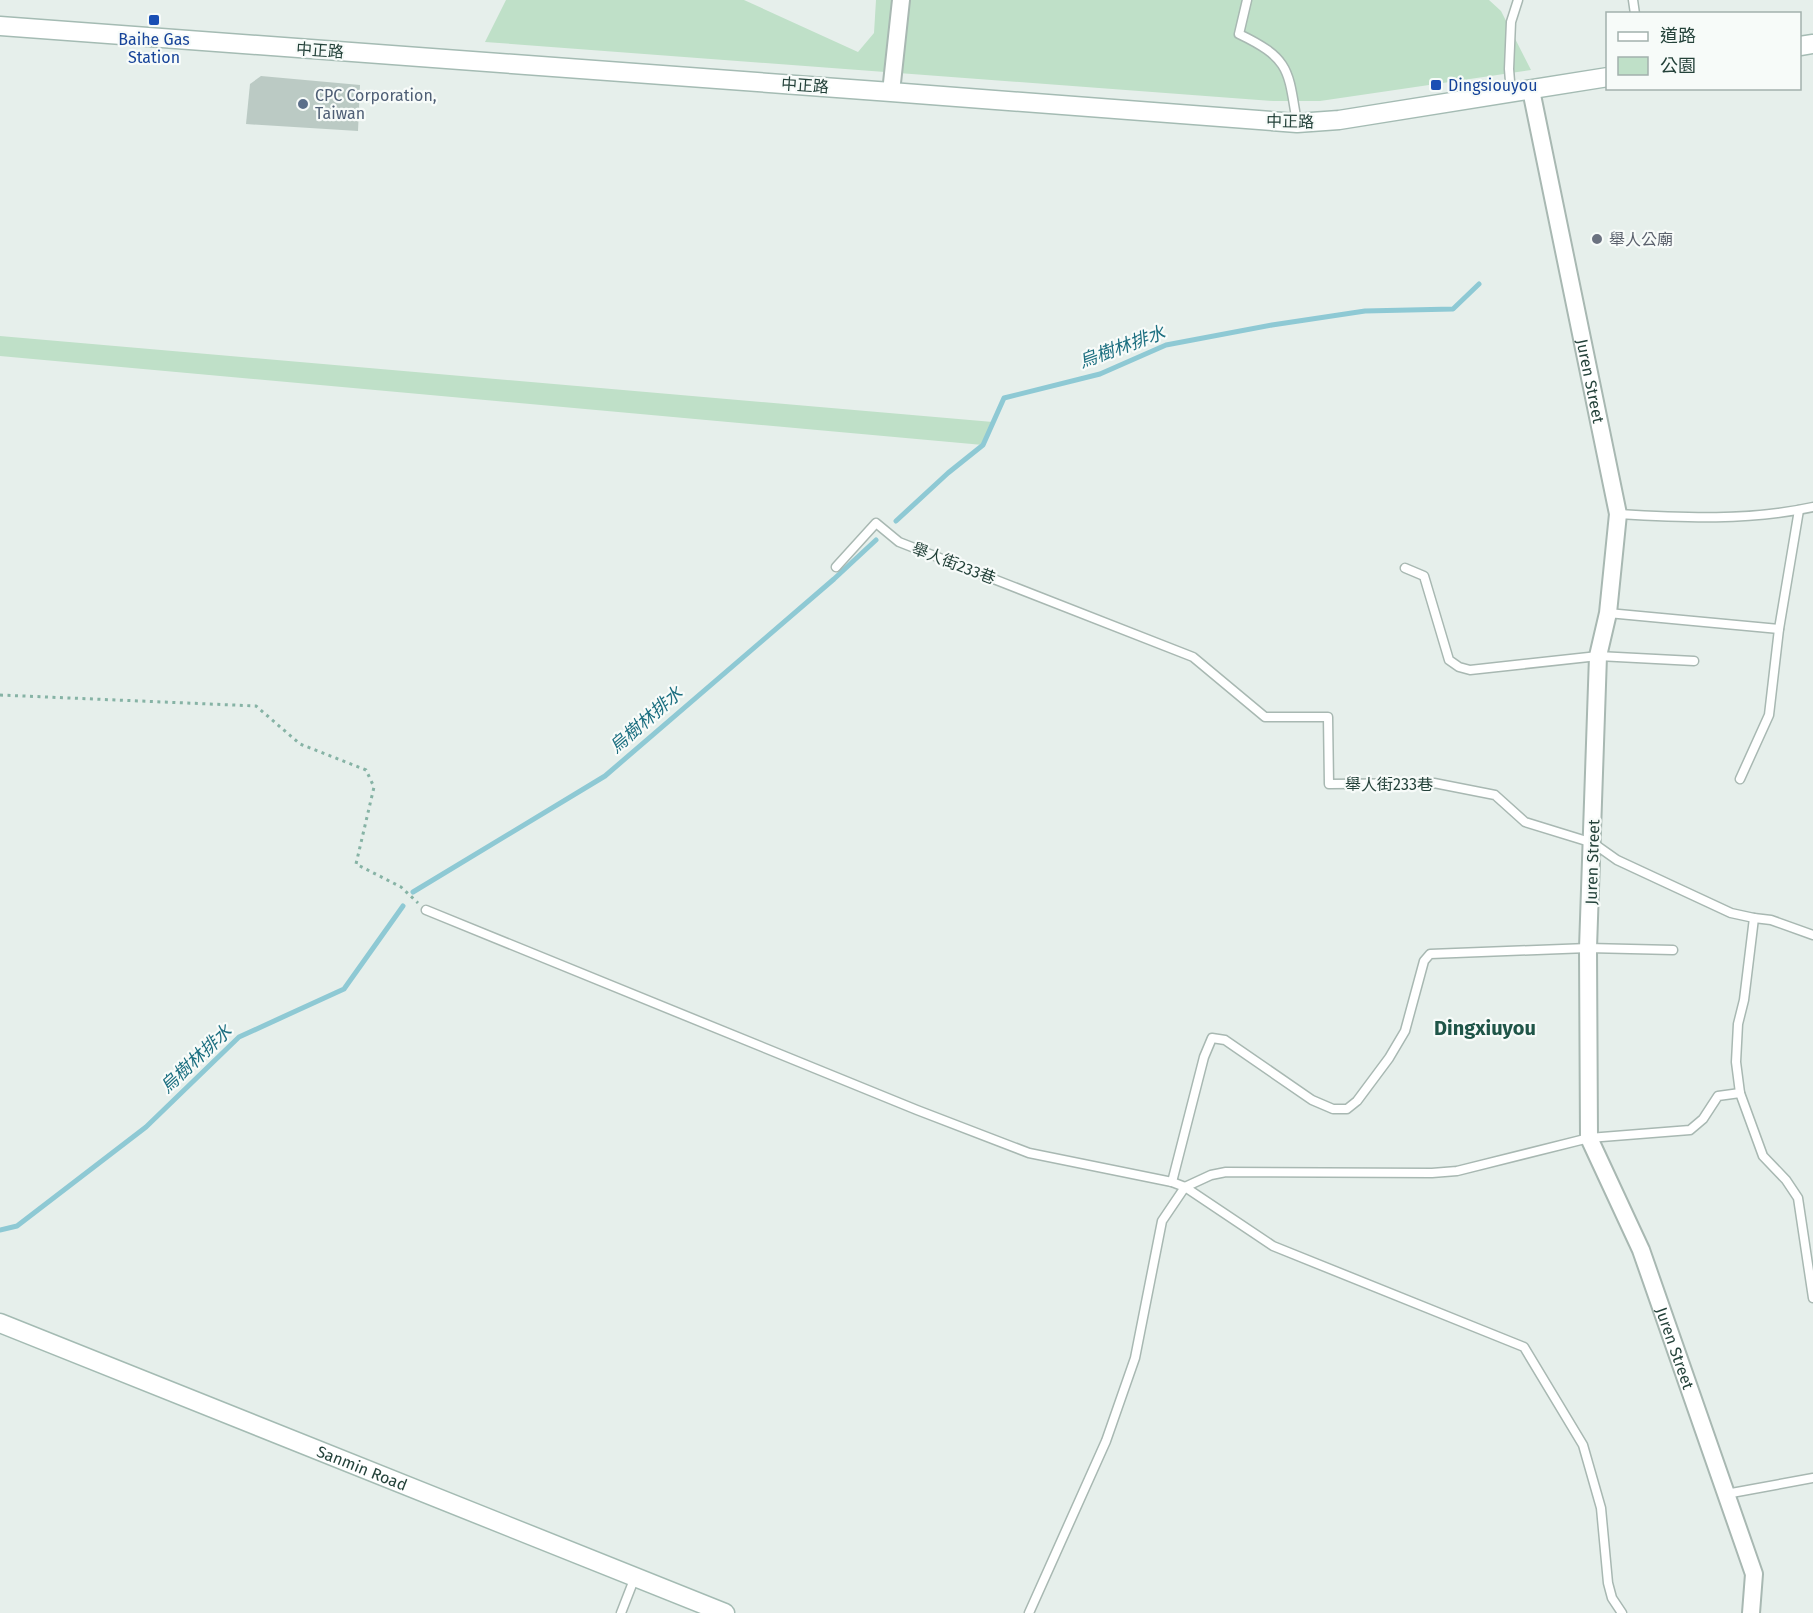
<svg xmlns="http://www.w3.org/2000/svg" width="1813" height="1613" font-family="'Fira Sans','Noto Sans TC',sans-serif">
	<style>
		.green { fill: #bfe0c8 }
		.lines { fill: none; stroke-linecap: round; stroke-linejoin: round }
		.stream { stroke: #8ec9d4; stroke-width: 5 }
		.building { fill: #bbcac4 }
		.lane-casing { stroke: #a8b8b2; stroke-width: 11 }
		.street-casing { stroke: #a8b8b2; stroke-width: 20 }
		.secondary-casing { stroke: #a4bbb3; stroke-width: 21 }
		.path { stroke: #86b3a5; stroke-width: 3; stroke-dasharray: 3 4.5; stroke-linecap: butt }
		.lane { stroke: #fff; stroke-width: 8 }
		.street { stroke: #fff; stroke-width: 16 }
		.secondary { stroke: #fff; stroke-width: 18 }
		.transit-dot { fill: #1a4fb4; stroke: #f7fbf9; stroke-width: 2 }
		.service-dot { fill: #5c6f8a; stroke: #f7fbf9; stroke-width: 2 }
		.worship-dot { fill: #6b7280; stroke: #f7fbf9; stroke-width: 2 }
		.labels { text-anchor: middle; stroke-width: 4.5; stroke-linejoin: round; paint-order: stroke }
		.transit-label { font-size: 16px; fill: #164399; stroke: #f7fbf9 }
		.street-label { font-size: 16px; fill: #24423a; stroke: #f7fbf9 }
		.service-label { font-size: 16px; fill: #4e5e75; stroke: #f7fbf9; text-anchor: start }
		.worship-label { font-size: 16px; fill: #5b616d; stroke: #f7fbf9; text-anchor: start }
		.water-label { font-size: 18px; font-style: italic; fill: #1c6f80; stroke: #f7fbf9 }
		.quarter-label { font-size: 20px; font-weight: bold; fill: #1f5548; stroke: #f7fbf9 }
	</style>
	<rect width="100%" height="100%" fill="#e6efeb"/>
	<g class="green">
		<path d="M506,0h238l114,52 16,-19 2,-33h613l12,11 30,59 -211,31h-47l-788,-59z"/>
		<path d="M0,336l993,86 -10,23 -983,-89z"/>
	</g>
	<g class="lines">
		<g class="stream">
			<path d="M896,521l52,-48 35,-28 21,-47 96,-24 66,-29 106,-20 93,-14 88,-2 26,-25"/>
			<path d="M413,892l192,-116 229,-197 42,-39"/>
			<path d="M0,1230l17,-4 129,-99 93,-90 105,-48 59,-83"/>
		</g>
	</g>
	<path class="building" d="M261,76l99,9 -2,46 -112,-7 4,-40z"/>
	<g class="lines">
		<g class="lane-casing">
			<g id="lane">
				<path d="M1247,0l-8,34c52,25 49,36 58,89"/>
				<path d="M1633,0l2,14"/>
				<path d="M1511,94l-2,-25 2,-47 7,-22"/>
				<path d="M1618,514c66,4 131,7 195,-7"/>
				<path d="M836,567l40,-44 23,19 294,115 72,60h63l1,67 105,-1 61,12 30,27 68,21 24,17 114,53 23,5 -10,82 -6,24 -2,38 4,31 23,63 23,24 12,18 15,100"/>
				<path d="M1405,568l19,8 25,84 10,7 11,3 128,-14 96,5"/>
				<path d="M1608,613l171,16"/>
				<path d="M1740,779l29,-64 10,-86 20,-119"/>
				<path d="M426,910l491,200 112,43 143,29 13,5 88,59 251,101 59,98 18,63 7,75 4,15 10,15"/>
				<path d="M1754,918l17,2 42,15"/>
				<path d="M1172,1182l32,-125 8,-19 13,2 87,60 21,9h14l10,-8 32,-43 16,-27 19,-70 6,-7 158,-6 85,2"/>
				<path d="M1726,1494l87,-16"/>
				<path d="M621,1613l14,-36"/>
				<path d="M1029,1613l77,-172 29,-83 27,-137 23,-34 26,-12 15,-3 206,1 25,-2 132,-33 101,-8 13,-11 15,-23 22,-3"/>
			</g>
		</g>
		<g class="street-casing">
			<g id="street">
				<path id="s1" d="M1531,90l87,424 -10,99 -10,43 -10,292 1,190 52,112 113,324 -3,39"/>
				<path d="M891,92l10,-92"/>
			</g>
		</g>
		<g class="secondary-casing">
			<g id="secondary">
				<path d="M0,26l891,66 406,31 42,-3 269,-43"/>
				<path d="M1800,46l13,-2"/>
				<path id="s2" d="M0,1323l725,290"/>
			</g>
		</g>
		<path class="path" d="M0,695l256,11 44,38 66,26 8,17 -18,77 45,23 17,16"/>
		<use href="#lane" class="lane"/>
		<use href="#street" class="street"/>
		<use href="#secondary" class="secondary"/>
	</g>
	<g class="transit-dot">
		<rect x="148" y="14" width="12" height="12" rx="3"/>
		<rect x="1430" y="79" width="12" height="12" rx="3"/>
	</g>
	<circle class="service-dot" cx="303" cy="104" r="6"/>
	<circle class="worship-dot" cx="1597" cy="239" r="6"/>
	<g class="labels">
		<g class="transit-label">
			<text x="154" y="45">Baihe Gas<tspan x="154" dy="18">Station</tspan></text>
			<text x="1448" y="91" text-anchor="start">Dingsiouyou</text>
		</g>
		<g class="street-label">
			<text transform="translate(320 50) rotate(4)" y="6">中正路</text>
			<text transform="translate(805 85) rotate(4)" y="6">中正路</text>
			<text transform="translate(1290 121) rotate(1)" y="6">中正路</text>
			<text dy="6" stroke="none"><textPath href="#s1" startOffset="297">Juren Street</textPath></text>
			<text transform="translate(954 563) rotate(21)" y="6">舉人街233巷</text>
			<text x="1389" y="790">舉人街233巷</text>
			<text transform="translate(1592 862) rotate(-88)" y="6">Juren Street</text>
			<text dy="6" stroke="none"><textPath href="#s1" startOffset="1286">Juren Street</textPath></text>
			<text dy="6" stroke="none"><textPath href="#s2" startOffset="390">Sanmin Road</textPath></text>
		</g>
		<g class="service-label">
			<text x="315" y="101">CPC Corporation,<tspan x="315" dy="18">Taiwan</tspan></text>
		</g>
		<g class="worship-label">
			<text x="1609" y="245">舉人公廟</text>
		</g>
		<g class="water-label">
			<text transform="translate(1122 347) rotate(-20)" y="6">烏樹林排水</text>
			<text transform="translate(646 720) rotate(-41)" y="6">烏樹林排水</text>
			<text transform="translate(196 1059) rotate(-43)" y="6">烏樹林排水</text>
		</g>
		<g class="quarter-label">
			<text x="1485" y="1035">Dingxiuyou</text>
		</g>
	</g>
	<rect x="1606" y="12" width="195" height="78" fill="#f7fbf9" stroke="#a3b1ad" stroke-width="1.5"/>
	<rect x="1618" y="32" width="30" height="9" fill="#ffffff" stroke="#a3b1ad" stroke-width="1.5"/>
	<text x="1660" y="42" font-size="18" fill="#24423a">道路</text>
	<rect x="1618" y="57" width="30" height="18" fill="#bfe0c8" stroke="#a3b1ad" stroke-width="1.5"/>
	<text x="1660" y="72" font-size="18" fill="#24423a">公園</text>
</svg>
